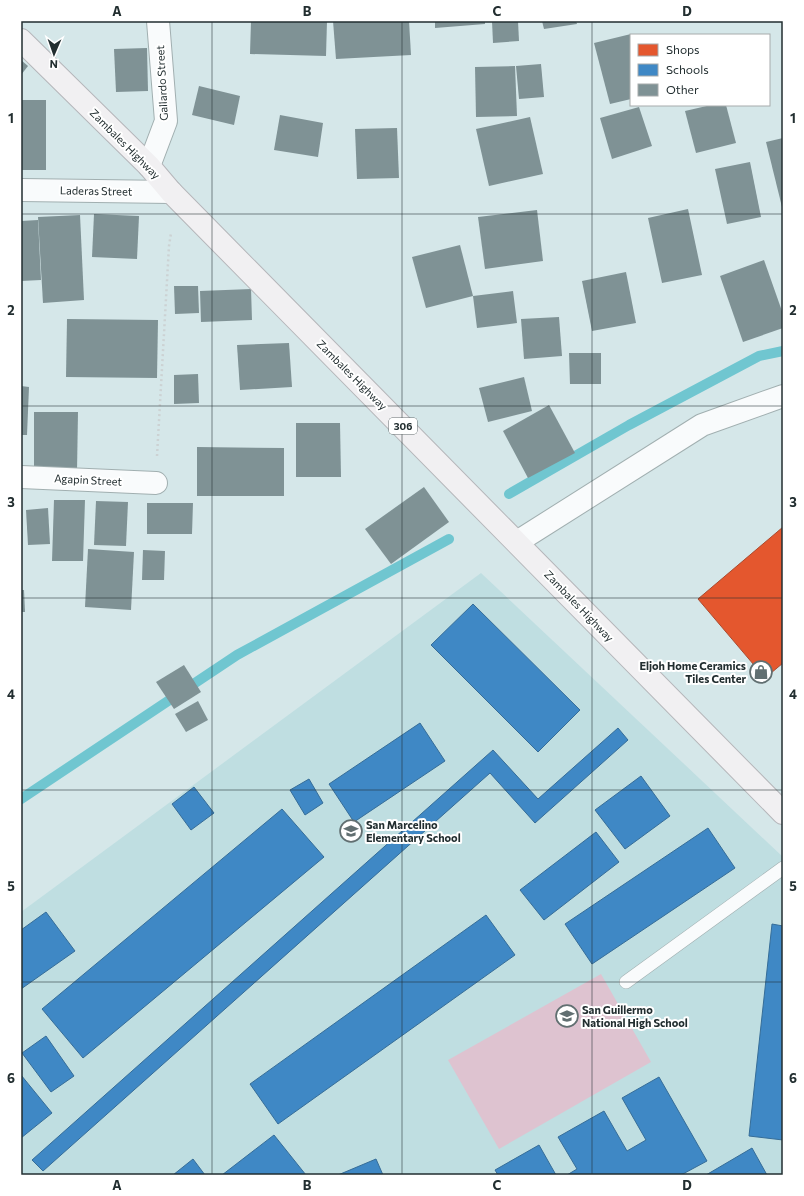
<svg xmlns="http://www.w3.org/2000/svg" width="804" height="1196" font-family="Commissioner,sans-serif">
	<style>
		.built { fill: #bfdee1 }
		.green { fill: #dec3d0 }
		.shops { fill: #e4572e; stroke: #aa4b2f }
		.schools { fill: #3f88c5; stroke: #366d98 }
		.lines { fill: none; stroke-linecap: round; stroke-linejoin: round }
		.stream { stroke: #70c6d0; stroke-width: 10 }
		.building { fill: #7f9295 }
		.lane-casing { stroke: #a1afb0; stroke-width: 14 }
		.street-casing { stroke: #a1afb0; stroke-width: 24 }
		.primary-casing { stroke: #b5b6ba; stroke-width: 24 }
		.path { stroke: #ccd2d3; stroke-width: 2.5; stroke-dasharray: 2 3; stroke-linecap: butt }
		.lane { stroke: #f9fbfc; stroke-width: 13 }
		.street { stroke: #f9fbfc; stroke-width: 22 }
		.primary { stroke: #f1f0f2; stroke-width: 22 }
		.grid { fill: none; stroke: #222e30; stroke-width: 1; stroke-opacity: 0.55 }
		.labels { text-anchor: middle; stroke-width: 4; stroke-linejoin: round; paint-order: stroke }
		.shield { fill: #fff; stroke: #646d6e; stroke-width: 1 }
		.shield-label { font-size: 10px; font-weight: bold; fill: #222e30 }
		.street-label { font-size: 11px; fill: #222e30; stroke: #fff }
		.poi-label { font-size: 11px; font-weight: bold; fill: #222e30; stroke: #fff; text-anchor: start }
		.neatline { fill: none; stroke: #222e30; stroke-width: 1.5 }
		.grid-label { font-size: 13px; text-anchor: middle; font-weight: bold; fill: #222e30 }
	</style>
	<rect width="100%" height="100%" fill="#d5e7e9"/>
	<path class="built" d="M481,573l302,284v318h-762v-263z"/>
	<path class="green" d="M601,974l50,88 -152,87 -51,-89z"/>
	<path class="shops" d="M783,527v136l-18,15 -67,-79z"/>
	<g class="schools">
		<path d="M473,604l107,106 -42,42 -107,-107z"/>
		<path d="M420,723l25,38 -91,61 -25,-38z"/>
		<path d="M618,728l10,12 -93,83 -45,-50 -447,398 -11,-11 461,-410 45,49z"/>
		<path d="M641,776l29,40 -45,33 -30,-39z"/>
		<path d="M309,779l14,24 -18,12 -15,-25z"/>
		<path d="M194,787l20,26 -23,17 -19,-26z"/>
		<path d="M282,809l42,48 -241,201 -41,-49z"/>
		<path d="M708,828l27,40 -143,96 -27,-40z"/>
		<path d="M596,832l23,30 -75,58 -24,-30z"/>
		<path d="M46,912l29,39 -54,38v-59z"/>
		<path d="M486,915l29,40 -237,169 -28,-40z"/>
		<path d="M772,924l11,2v214l-34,-4z"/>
		<path d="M46,1036l28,40 -23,16 -29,-39z"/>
		<path d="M21,1075l31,38 -31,25z"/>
		<path d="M659,1077l48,84 -26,14h-114l10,-6 -19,-32 46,-26 23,40 19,-11 -24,-42z"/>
		<path d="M274,1135l32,40h-84z"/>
		<path d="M539,1145l17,30h-58l-3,-5z"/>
		<path d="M752,1148l15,27h-61z"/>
		<path d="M193,1159l12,16h-32z"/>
		<path d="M376,1159l7,16h-45z"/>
	</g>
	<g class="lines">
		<g class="stream">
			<path d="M509,494l120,-69 130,-69 24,-5"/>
			<path d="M21,799l216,-144 212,-116"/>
		</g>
	</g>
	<g class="building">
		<path d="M251,21h76l-1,35 -76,-2z"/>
		<path d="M333,21h76l2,34 -75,4z"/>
		<path d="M435,21h50v3l-50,4z"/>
		<path d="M492,21h26l1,20 -26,2z"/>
		<path d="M542,21h34l1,3 -33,5z"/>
		<path d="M631,34v65l-21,5 -16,-61z"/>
		<path d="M147,48l1,43 -32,1 -2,-43z"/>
		<path d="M21,60l7,6 -7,9z"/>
		<path d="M541,64l3,33 -25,2 -3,-33z"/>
		<path d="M515,66l2,50 -41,1 -1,-50z"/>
		<path d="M199,86l41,10 -6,29 -42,-10z"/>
		<rect x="21" y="100" width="25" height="70"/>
		<path d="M711,105h15l10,38 -40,10 -11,-42z"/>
		<path d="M639,107l13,39 -40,13 -12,-41z"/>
		<path d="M280,115l43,8 -5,34 -44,-7z"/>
		<path d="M530,117l13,57 -54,12 -13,-57z"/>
		<path d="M397,128l2,50 -42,1 -2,-50z"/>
		<path d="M783,138v69h-1l-16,-65z"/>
		<path d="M750,162l11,55 -34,7 -12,-55z"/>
		<path d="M688,209l14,66 -40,8 -14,-65z"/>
		<path d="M537,210l6,51 -58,8 -7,-52z"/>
		<path d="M94,214l45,2 -2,43 -45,-2z"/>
		<path d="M80,215l4,85 -41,3 -5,-86z"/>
		<path d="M38,220l3,60 -20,1v-60z"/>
		<path d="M460,245l13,51 -47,12 -14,-51z"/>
		<path d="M764,260l19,54v14l-40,14 -23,-66z"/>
		<path d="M626,272l10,51 -44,8 -10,-50z"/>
		<path d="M174,286h24l1,27 -24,1z"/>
		<path d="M251,289l1,31 -51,2 -1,-31z"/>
		<path d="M513,291l4,32 -40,5 -4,-32z"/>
		<path d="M559,317l3,39 -38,3 -3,-40z"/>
		<path d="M67,319l91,1 -1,58 -91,-1z"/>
		<path d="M289,343l3,44 -52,3 -3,-45z"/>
		<path d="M569,353h32v31h-31z"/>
		<path d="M198,374l1,29 -25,1v-29z"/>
		<path d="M524,377l8,34 -44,11 -9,-34z"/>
		<path d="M21,386l8,1 -2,48h-6z"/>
		<path d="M549,405l26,48 -47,25 -25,-47z"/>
		<path d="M34,412h44l-1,59h-43z"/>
		<path d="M296,423h44l1,54h-45z"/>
		<path d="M197,447l87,1v48h-87z"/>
		<path d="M424,487l25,35 -58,42 -26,-35z"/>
		<path d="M54,500h31l-2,61h-31z"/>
		<path d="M96,501l32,1 -2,44 -32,-1z"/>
		<path d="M147,503h46l-1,31h-45z"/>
		<path d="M48,508l2,36 -22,1 -2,-35z"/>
		<path d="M88,549l46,3 -3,58 -46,-3z"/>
		<path d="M143,550l22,1 -1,29h-22z"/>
		<path d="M21,590h3l1,22h-4z"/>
		<path d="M184,665l17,27 -27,17 -18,-27z"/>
		<path d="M198,701l10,19 -22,12 -11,-18z"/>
	</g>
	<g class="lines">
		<g class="lane-casing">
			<path id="lane" d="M626,982l157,-114"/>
		</g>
		<g class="street-casing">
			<g id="street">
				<path d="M149,166l17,-45 -8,-100"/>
				<path d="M21,190l150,2"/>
				<path d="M21,477l135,6"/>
				<path d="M517,542l185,-117 81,-29"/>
			</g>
		</g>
		<g class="primary-casing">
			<path id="primary" d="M21,40l128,126 22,26 612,621"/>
		</g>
		<path class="path" d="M157,456l12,-210 2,-13"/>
		<use href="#lane" class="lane"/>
		<use href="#street" class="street"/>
		<use href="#primary" class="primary"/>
	</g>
	<path class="grid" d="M212,21v1154M402,21v1154M592,21v1154M21,214h762M21,406h762M21,598h762M21,790h762M21,982h762"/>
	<defs>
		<g id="shop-ring" transform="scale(1.15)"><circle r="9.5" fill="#fff" stroke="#616f71" stroke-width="1.5"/><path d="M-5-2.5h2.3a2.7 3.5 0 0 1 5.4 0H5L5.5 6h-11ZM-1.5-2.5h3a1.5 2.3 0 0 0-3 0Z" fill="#616f71"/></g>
		<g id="school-ring" transform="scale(1.15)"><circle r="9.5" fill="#fff" stroke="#616f71" stroke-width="1.5"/><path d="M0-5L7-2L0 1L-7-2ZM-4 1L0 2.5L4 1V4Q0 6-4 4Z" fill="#616f71"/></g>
	</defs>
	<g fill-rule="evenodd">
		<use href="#shop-ring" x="761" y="672"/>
		<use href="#school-ring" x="351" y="831"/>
		<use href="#school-ring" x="567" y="1016"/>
	</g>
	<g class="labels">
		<rect class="shield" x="389" y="418" width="28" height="16" rx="3"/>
		<g class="shield-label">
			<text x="403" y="430">306</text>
		</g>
		<g class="street-label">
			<text transform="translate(162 83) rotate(-93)" y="4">Gallardo Street</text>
			<text transform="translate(125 144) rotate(45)" y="4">Zambales Highway</text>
			<text transform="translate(96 191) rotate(1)" y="4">Laderas Street</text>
			<text transform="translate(352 375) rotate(45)" y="4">Zambales Highway</text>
			<text transform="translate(88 480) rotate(3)" y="4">Agapin Street</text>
			<text transform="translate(579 606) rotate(46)" y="4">Zambales Highway</text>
		</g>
		<g class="poi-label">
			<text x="746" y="670" text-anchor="end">Eljoh Home Ceramics<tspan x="746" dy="13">Tiles Center</tspan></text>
			<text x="366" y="829">San Marcelino<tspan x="366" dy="13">Elementary School</tspan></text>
			<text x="582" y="1014">San Guillermo<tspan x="582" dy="13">National High School</tspan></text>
		</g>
	</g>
	<rect width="804" height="1196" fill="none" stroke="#ffffff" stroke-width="44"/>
	<rect x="630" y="34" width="140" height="72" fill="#ffffff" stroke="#a7abac"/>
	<rect x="638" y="44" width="20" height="12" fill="#e4572e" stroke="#a7abac"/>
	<text x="666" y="54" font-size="12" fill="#222e30">Shops</text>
	<rect x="638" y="64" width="20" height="12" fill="#3f88c5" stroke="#a7abac"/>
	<text x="666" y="74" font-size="12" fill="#222e30">Schools</text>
	<rect x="638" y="84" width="20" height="12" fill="#7f9295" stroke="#a7abac"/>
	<text x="666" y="94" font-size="12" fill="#222e30">Other</text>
	<g transform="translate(54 54) rotate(182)" stroke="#ffffff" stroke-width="3" paint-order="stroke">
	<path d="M0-3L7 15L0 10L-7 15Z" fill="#222e30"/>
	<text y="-6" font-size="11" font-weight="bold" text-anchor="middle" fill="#222e30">N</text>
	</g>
	<rect x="22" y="22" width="760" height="1152" class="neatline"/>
	<g class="grid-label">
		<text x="117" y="16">A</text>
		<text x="307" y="16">B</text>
		<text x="497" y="16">C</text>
		<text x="687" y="16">D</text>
		<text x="11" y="123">1</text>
		<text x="793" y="123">1</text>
		<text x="11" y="315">2</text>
		<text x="793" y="315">2</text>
		<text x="11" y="507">3</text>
		<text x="793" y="507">3</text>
		<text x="11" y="699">4</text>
		<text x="793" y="699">4</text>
		<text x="11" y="891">5</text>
		<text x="793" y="891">5</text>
		<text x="11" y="1083">6</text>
		<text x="793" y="1083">6</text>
		<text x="117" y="1190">A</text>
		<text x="307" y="1190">B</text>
		<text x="497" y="1190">C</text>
		<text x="687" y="1190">D</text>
	</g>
</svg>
